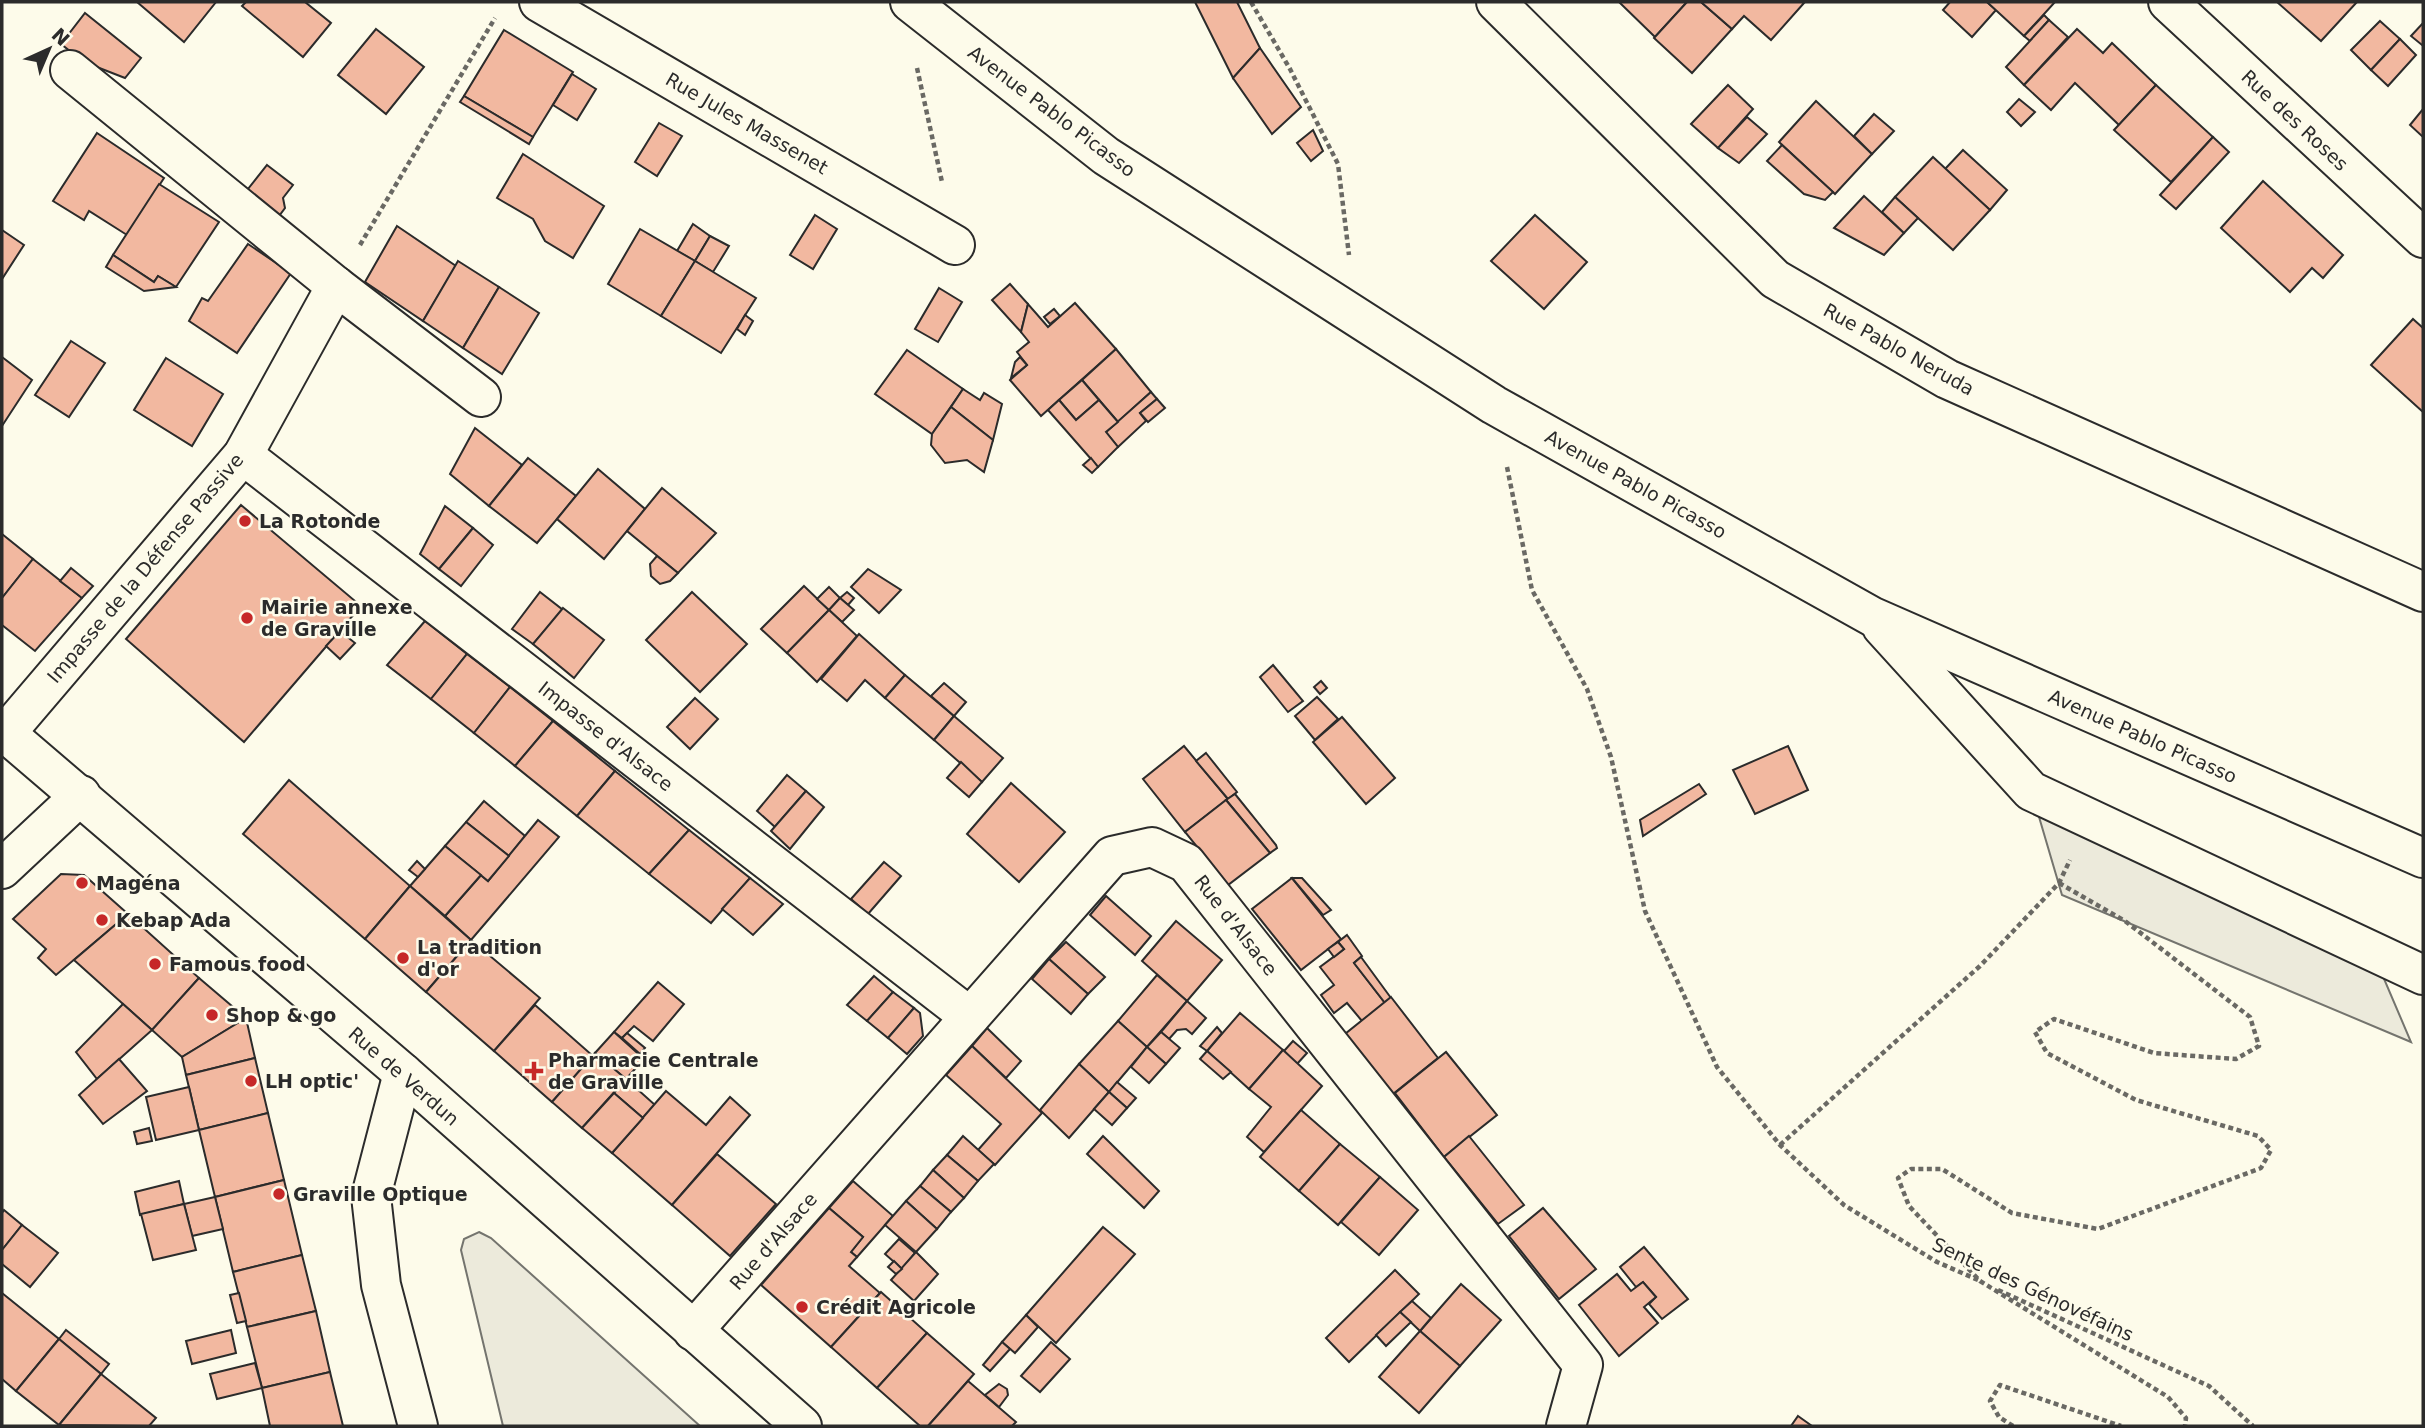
<svg xmlns="http://www.w3.org/2000/svg" width="2425" height="1428" font-family="'DejaVu Sans',sans-serif">
	<style>
		.parking { fill: #eceadb; stroke: #74746e; stroke-width: 2 }
		.building { fill: #f2b8a0; stroke: #2b2b2b; stroke-width: 2 }
		.lines { fill: none; stroke-linecap: round; stroke-linejoin: round }
		.minor-casing { stroke: #2b2b2b; stroke-width: 42 }
		.major-casing { stroke: #2b2b2b; stroke-width: 42 }
		.path { stroke: #6a6964; stroke-width: 4.5; stroke-dasharray: 5 3.5; stroke-linecap: butt }
		.minor { stroke: #fdfbea; stroke-width: 38 }
		.major { stroke: #fdfbea; stroke-width: 38 }
		.poi-dot { fill: #c62828; stroke: #fdfbea; stroke-width: 2.5 }
		.labels { text-anchor: middle; stroke-width: 5; stroke-linejoin: round; paint-order: stroke }
		.street-label { font-size: 19px; fill: #2b2b2b; stroke: #fdfbea }
		.poi-label { font-size: 19px; font-weight: bold; fill: #2b2b2b; stroke: #fdfbea; text-anchor: start }
	</style>
	<rect width="100%" height="100%" fill="#fdfbea"/>
	<g class="parking">
		<path d="M2037,810l339,150 35,82 -349,-147z"/>
		<path d="M479,1232l12,6 209,188h-197l-42,-176 3,-11z"/>
	</g>
	<g class="building">
		<path d="M137,2h79l-32,40z"/>
		<path d="M246,2h59l26,21 -28,34 -61,-51z"/>
		<path d="M1195,2h42l23,46 -27,30z"/>
		<path d="M1619,2h68l-32,35z"/>
		<path d="M1687,2h14l31,27 -40,44 -38,-35z"/>
		<path d="M1701,2h101l2,1 -33,37 -27,-24 -12,13z"/>
		<path d="M1950,2h37l9,8 -24,27 -29,-27z"/>
		<path d="M1987,2h68l-31,34z"/>
		<path d="M2277,2h80l-36,39z"/>
		<path d="M85,13l56,45 -16,20 -41,-16 -23,-18z"/>
		<path d="M2044,15l5,5 -19,21 -6,-5z"/>
		<path d="M2049,20l19,17 -44,48 -18,-18z"/>
		<path d="M2380,21l20,18 -29,31 -20,-20z"/>
		<path d="M2423,23v21l-1,1 -11,-9z"/>
		<path d="M376,29l48,38 -38,47 -48,-39z"/>
		<path d="M2077,29l26,24 9,-10 44,42 -37,40 -44,-42 -24,27 -27,-25z"/>
		<path d="M504,30l69,42 -40,65 -69,-41z"/>
		<path d="M2400,39l16,16 -28,31 -17,-16z"/>
		<path d="M1260,48l41,59 -29,27 -39,-56z"/>
		<path d="M572,74l24,15 -19,31 -24,-15z"/>
		<path d="M1728,85l25,24 -35,39 -27,-24z"/>
		<path d="M2156,85l57,52 -42,45 -57,-52z"/>
		<path d="M464,96l69,41 -4,7 -69,-42z"/>
		<path d="M2019,99l16,13 -14,14 -14,-14z"/>
		<path d="M1816,101l56,53 -37,40 -56,-52z"/>
		<path d="M2423,109v28l-13,-12z"/>
		<path d="M1874,114l20,17 -22,23 -18,-18z"/>
		<path d="M1747,117l20,17 -28,29 -21,-15z"/>
		<path d="M659,123l23,13 -25,40 -22,-14z"/>
		<path d="M1313,130l10,21 -12,10 -14,-18z"/>
		<path d="M97,133l67,45 -37,57 -38,-24 -5,9 -31,-19z"/>
		<path d="M2213,137l16,15 -53,57 -16,-14z"/>
		<path d="M1782,145l51,47 -8,8 -21,-6 -37,-33z"/>
		<path d="M1963,150l44,40 -17,20 -45,-41z"/>
		<path d="M523,154l81,52 -31,52 -28,-17 -12,-22 -36,-21z"/>
		<path d="M1933,157l57,53 -37,40 -58,-53z"/>
		<path d="M267,165l26,20 -10,13 2,10 -9,12 -32,-26z"/>
		<path d="M2263,181l80,74 -20,23 -11,-10 -22,24 -69,-64z"/>
		<path d="M159,184l60,38 -43,65 -18,-11 -4,6 -41,-27z"/>
		<path d="M1864,196l40,37 -20,22 -50,-27z"/>
		<path d="M1895,197l23,21 -14,15 -22,-21z"/>
		<path d="M815,215l22,14 -24,40 -23,-14z"/>
		<path d="M1535,215l52,47 -43,47 -53,-48z"/>
		<path d="M693,224l17,12 -15,25 -18,-10z"/>
		<path d="M397,226l59,40 -33,55 -58,-39z"/>
		<path d="M640,229l55,32 -34,55 -53,-32z"/>
		<path d="M2,230l22,15 -22,34z"/>
		<path d="M710,236l19,10 -16,26 -18,-11z"/>
		<path d="M248,244l43,29 -54,80 -48,-32 13,-23 6,3z"/>
		<path d="M113,255l41,27 4,-6 18,11 -32,4 -38,-24z"/>
		<path d="M458,261l41,26 -36,61 -40,-27z"/>
		<path d="M695,261l61,37 -35,55 -60,-37z"/>
		<path d="M1010,284l18,20 -7,28 -29,-32z"/>
		<path d="M499,287l40,26 -37,61 -39,-26z"/>
		<path d="M939,288l23,14 -24,40 -23,-13z"/>
		<path d="M1075,303l41,46 -75,67 -31,-36 17,-15 -10,-13 12,-10 -8,-10 7,-28 20,23z"/>
		<path d="M1054,309l6,7 -10,8 -6,-7z"/>
		<path d="M745,315l8,6 -8,14 -8,-6z"/>
		<path d="M2413,319l10,9v84l-52,-47z"/>
		<path d="M71,341l34,22 -36,54 -34,-22z"/>
		<path d="M1116,349l35,43 -33,30 -36,-42z"/>
		<path d="M907,350l56,39 -31,45 -57,-40z"/>
		<path d="M2,357l30,23 -30,46z"/>
		<path d="M1020,357l7,8 -16,13 4,-16z"/>
		<path d="M166,358l57,36 -31,52 -58,-36z"/>
		<path d="M1082,380l17,20 -23,20 -17,-20z"/>
		<path d="M963,389l17,11 4,-7 18,11 -9,36 -42,-33z"/>
		<path d="M1151,392l6,7 -17,14 6,8 -28,26 -12,-15z"/>
		<path d="M1157,399l8,9 -17,14 -8,-9z"/>
		<path d="M1059,400l17,20 23,-20 19,22 -12,10 12,15 -20,20 -50,-57z"/>
		<path d="M951,407l42,33 -9,32 -17,-12 -22,3 -14,-18 1,-11z"/>
		<path d="M475,428l47,37 -33,41 -39,-32z"/>
		<path d="M528,458l48,38 -39,47 -48,-37z"/>
		<path d="M1091,458l7,9 -6,6 -9,-8z"/>
		<path d="M598,469l47,40 -41,50 -47,-40z"/>
		<path d="M662,488l54,45 -38,40 -51,-42z"/>
		<path d="M241,505l120,101 -117,136 -118,-103z"/>
		<path d="M445,506l28,22 -34,41 -19,-15z"/>
		<path d="M473,528l20,17 -32,41 -22,-17z"/>
		<path d="M2,534l31,25 -31,39z"/>
		<path d="M657,556l21,17 -8,8 -10,3 -9,-8 -1,-12z"/>
		<path d="M33,559l49,39 -47,53 -33,-26v-27z"/>
		<path d="M71,568l22,18 -11,12 -22,-17z"/>
		<path d="M868,569l33,21 -22,23 -28,-26z"/>
		<path d="M804,586l25,24 -42,43 -26,-24z"/>
		<path d="M829,587l11,11 -11,12 -12,-11z"/>
		<path d="M540,592l23,18 -30,34 -21,-15z"/>
		<path d="M692,592l55,52 -47,48 -54,-52z"/>
		<path d="M847,592l7,6 -6,7 -8,-7z"/>
		<path d="M840,598l14,12 -12,12 -13,-12z"/>
		<path d="M563,608l41,32 -30,38 -41,-34z"/>
		<path d="M829,610l28,26 -40,46 -30,-29z"/>
		<path d="M425,621l42,33 -36,45 -44,-34z"/>
		<path d="M340,631l15,12 -15,16 -14,-13z"/>
		<path d="M859,634l46,41 -20,23 -20,-18 -18,21 -26,-22z"/>
		<path d="M467,654l43,33 -36,46 -43,-34z"/>
		<path d="M1273,665l30,36 -15,11 -28,-35z"/>
		<path d="M905,675l49,41 -20,24 -49,-42z"/>
		<path d="M1321,681l6,7 -7,6 -6,-7z"/>
		<path d="M944,683l22,19 -12,14 -23,-20z"/>
		<path d="M510,687l43,34 -38,45 -41,-33z"/>
		<path d="M1317,697l21,22 -23,21 -20,-24z"/>
		<path d="M695,698l23,21 -28,30 -23,-22z"/>
		<path d="M954,716l49,42 -21,24 -48,-42z"/>
		<path d="M1342,717l53,61 -29,26 -53,-62z"/>
		<path d="M553,721l62,50 -38,45 -62,-50z"/>
		<path d="M1184,746l44,53 -43,33 -42,-53z"/>
		<path d="M1788,746l20,44 -53,24 -22,-44z"/>
		<path d="M1206,753l31,39 -9,7 -32,-38z"/>
		<path d="M961,762l21,20 -13,15 -22,-19z"/>
		<path d="M615,771l74,59 -40,44 -72,-58z"/>
		<path d="M787,775l19,16 -31,36 -18,-16z"/>
		<path d="M289,780l121,106 -45,53 -122,-105z"/>
		<path d="M1011,783l54,49 -46,50 -52,-48z"/>
		<path d="M1699,784l7,10 -63,42 -3,-16z"/>
		<path d="M806,791l18,16 -34,42 -19,-18z"/>
		<path d="M1235,794l41,51 1,3 -7,5 -44,-53z"/>
		<path d="M1226,800l44,53 -42,32 -43,-53z"/>
		<path d="M484,801l41,35 -16,20 -43,-34z"/>
		<path d="M538,820l21,17 -88,103 -26,-24 36,-41 7,6z"/>
		<path d="M466,822l43,34 -21,25 -43,-35z"/>
		<path d="M689,830l61,48 -39,45 -62,-49z"/>
		<path d="M445,846l36,29 -36,41 -35,-30z"/>
		<path d="M417,861l8,8 -7,8 -9,-7z"/>
		<path d="M884,862l17,14 -33,38 -17,-15z"/>
		<path d="M61,874l23,1 44,39 -72,61 -18,-17 8,-9 -33,-30z"/>
		<path d="M750,878l33,26 -30,31 -31,-26z"/>
		<path d="M1292,878l49,61 -40,31 -49,-61z"/>
		<path d="M1292,878h10l29,32 -8,5z"/>
		<path d="M410,886l61,54 -45,52 -61,-53z"/>
		<path d="M1106,896l45,40 -16,19 -45,-40z"/>
		<path d="M128,914l71,64 -47,52 -78,-70z"/>
		<path d="M1176,921l46,39 -35,41 -45,-40z"/>
		<path d="M1347,935l15,21 -8,7 31,40 -23,18 -15,-18 -13,10 -13,-18 13,-10 -14,-18 24,-18 -6,-7z"/>
		<path d="M471,940l69,58 -46,53 -68,-59z"/>
		<path d="M1066,942l39,35 -17,17 -39,-35z"/>
		<path d="M1338,942l6,7 -10,8 -6,-8z"/>
		<path d="M1361,957l30,41 -6,5 -31,-40z"/>
		<path d="M1049,959l39,35 -17,20 -39,-35z"/>
		<path d="M1157,975l30,26 -40,46 -29,-26z"/>
		<path d="M874,976l19,16 -26,29 -20,-16z"/>
		<path d="M199,978l47,40 -64,39 -30,-27z"/>
		<path d="M658,982l26,22 -31,37 -19,-15 -12,12 -8,-6z"/>
		<path d="M893,992l21,16 -26,30 -21,-17z"/>
		<path d="M1391,997l47,61 -45,36 -48,-60z"/>
		<path d="M1187,1001l19,17 -14,16 -6,-5 -9,1 -8,9 -8,-7z"/>
		<path d="M123,1004l29,26 -55,49 -21,-27z"/>
		<path d="M535,1005l58,51 -41,46 -58,-51z"/>
		<path d="M914,1008l6,5 3,23 -16,18 -19,-16z"/>
		<path d="M1240,1013l43,37 -34,39 -42,-38z"/>
		<path d="M246,1018l9,40 -69,17 -4,-18z"/>
		<path d="M1118,1021l29,26 -38,45 -30,-28z"/>
		<path d="M1217,1027l5,6 -15,18 -7,-5z"/>
		<path d="M987,1028l34,33 -15,17 -34,-32z"/>
		<path d="M614,1032l30,27 -18,20 -31,-26z"/>
		<path d="M1161,1032l19,16 -14,16 -19,-17z"/>
		<path d="M627,1033l18,15 -5,6 -18,-16z"/>
		<path d="M1293,1041l14,12 -10,11 -13,-13z"/>
		<path d="M972,1046l70,67 -47,52 -17,-15 23,-26 -55,-49z"/>
		<path d="M1147,1047l19,17 -17,19 -18,-16z"/>
		<path d="M1283,1050l39,36 -58,66 -17,-15 24,-30 -22,-18z"/>
		<path d="M1207,1051l24,21 -8,7 -23,-20z"/>
		<path d="M1446,1052l51,63 -53,42 -49,-64z"/>
		<path d="M595,1053l31,26 -44,49 -30,-26z"/>
		<path d="M255,1058l13,55 -69,17 -13,-55z"/>
		<path d="M119,1059l28,32 -44,33 -24,-29z"/>
		<path d="M1079,1064l30,28 -40,46 -29,-28z"/>
		<path d="M626,1079l29,26 -12,13 -29,-25z"/>
		<path d="M1117,1082l19,16 -9,10 -18,-16z"/>
		<path d="M189,1087l10,43 -43,10 -10,-43z"/>
		<path d="M666,1091l40,34 24,-28 20,18 -78,90 -60,-52z"/>
		<path d="M1109,1092l18,16 -15,17 -18,-16z"/>
		<path d="M614,1093l29,25 -31,35 -30,-25z"/>
		<path d="M1301,1110l39,34 -41,47 -39,-34z"/>
		<path d="M268,1113l16,67 -69,17 -16,-67z"/>
		<path d="M149,1128l3,13 -15,3 -3,-12z"/>
		<path d="M963,1136l31,28 -16,17 -31,-26z"/>
		<path d="M1103,1136l56,55 -15,17 -57,-54z"/>
		<path d="M1469,1136l55,69 -26,19 -54,-67z"/>
		<path d="M1340,1144l40,33 -42,48 -39,-34z"/>
		<path d="M717,1154l59,50 -46,52 -58,-51z"/>
		<path d="M947,1155l31,26 -14,17 -31,-28z"/>
		<path d="M933,1170l31,28 -13,14 -31,-26z"/>
		<path d="M1380,1177l38,33 -39,45 -38,-33z"/>
		<path d="M284,1180l18,75 -69,17 -18,-75z"/>
		<path d="M179,1181l5,23 -44,11 -5,-23z"/>
		<path d="M853,1181l40,35 -36,41 -6,-5 12,-15 -34,-29z"/>
		<path d="M920,1186l31,26 -14,17 -31,-28z"/>
		<path d="M215,1197l8,32 -31,7 -8,-32z"/>
		<path d="M906,1201l31,28 -21,23 -31,-27z"/>
		<path d="M184,1204l12,46 -43,10 -12,-46z"/>
		<path d="M829,1208l34,29 -12,15 6,5 -8,9 31,27 -49,54 -70,-62z"/>
		<path d="M1543,1208l53,61 -37,30 -50,-63z"/>
		<path d="M4,1210l18,15 -20,25v-37z"/>
		<path d="M22,1225l36,28 -28,34 -28,-23v-14z"/>
		<path d="M1103,1227l32,27 -79,89 -30,-28z"/>
		<path d="M899,1239l16,14 -13,16 -17,-15z"/>
		<path d="M1644,1247l44,52 -26,20 -13,-15 7,-7 -13,-15 -7,5 -16,-20z"/>
		<path d="M916,1252l22,22 -24,27 -23,-21z"/>
		<path d="M302,1255l14,56 -69,16 -14,-55z"/>
		<path d="M894,1261l8,8 -6,5 -8,-7z"/>
		<path d="M1395,1270l24,24 -70,68 -23,-24z"/>
		<path d="M1617,1274l14,17 12,-9 13,15 -12,10 14,16 -39,33 -40,-51z"/>
		<path d="M1461,1284l40,36 -41,46 -40,-35z"/>
		<path d="M881,1292l46,41 -50,55 -46,-41z"/>
		<path d="M2,1293l57,46 -43,52 -14,-12z"/>
		<path d="M239,1293l7,28 -9,2 -7,-28z"/>
		<path d="M1412,1301l19,17 -11,13 -20,-19z"/>
		<path d="M316,1311l14,61 -68,16 -15,-61z"/>
		<path d="M1400,1312l11,10 -25,24 -10,-11z"/>
		<path d="M1026,1315l12,12 -23,26 -13,-11z"/>
		<path d="M66,1330l43,34 -8,10 -42,-35z"/>
		<path d="M231,1330l5,23 -44,11 -6,-23z"/>
		<path d="M1420,1331l40,35 -41,47 -40,-36z"/>
		<path d="M927,1333l47,41 -46,52h-8l-43,-38z"/>
		<path d="M59,1339l42,35 -42,51 -43,-34z"/>
		<path d="M1002,1342l8,7 -20,22 -7,-6z"/>
		<path d="M1051,1342l19,17 -30,33 -19,-16z"/>
		<path d="M255,1363l7,25 -45,11 -7,-25z"/>
		<path d="M330,1372l13,54h-73l-8,-38z"/>
		<path d="M101,1374l55,44 -7,8 -90,-1z"/>
		<path d="M968,1381l48,41 -4,4h-84z"/>
		<path d="M999,1384l8,5 1,6 -9,12 -14,-12z"/>
		<path d="M1798,1416l14,10h-21z"/>
	</g>
	<g class="lines">
		<g class="minor-casing">
			<g id="minor">
				<path d="M539,2l416,243"/>
				<path d="M910,2l196,154 388,249 379,212 550,241"/>
				<path d="M1496,2l279,277 172,100 476,213"/>
				<path d="M2168,2l255,236"/>
				<path d="M70,70l266,216 145,111"/>
				<path d="M243,455l727,562"/>
				<path d="M1882,627l149,164 392,184"/>
				<path d="M6,733l237,-278 93,-169"/>
				<path d="M2,869l79,-74"/>
				<path d="M403,1073l-32,123 10,89 37,141"/>
				<path d="M693,1331l419,-475 40,-9 34,16 397,502 -17,61"/>
			</g>
		</g>
		<g class="major-casing">
			<path id="major" d="M2,730l401,343 399,353"/>
		</g>
		<g class="path">
			<path d="M1251,2l39,67 48,95 11,91"/>
			<path d="M917,68l25,114"/>
			<path d="M360,245l135,-227"/>
			<path d="M1507,467l25,123 55,99 24,68 34,154 72,156 63,78 64,60 93,57 41,18"/>
			<path d="M2059,883l66,38 125,96 9,29 -23,13 -82,-6 -100,-34 -19,13 12,21 89,47 122,36 13,14 -10,18 -163,61 -86,-16 -70,-44h-31l-13,9 11,28 71,75 188,116 18,21 -1,8"/>
			<path d="M1780,1145l200,-179 79,-83 11,-23"/>
			<path d="M1998,1290l211,96 44,40"/>
			<path d="M2013,1426l-14,-9 -9,-16 10,-16 121,41"/>
		</g>
		<use href="#minor" class="minor"/>
		<use href="#major" class="major"/>
	</g>
	<g class="poi-dot">
		<circle cx="245" cy="521" r="7"/>
		<circle cx="247" cy="618" r="7"/>
		<circle cx="82" cy="883" r="7"/>
		<circle cx="102" cy="920" r="7"/>
		<circle cx="403" cy="958" r="7"/>
		<circle cx="155" cy="964" r="7"/>
		<circle cx="212" cy="1015" r="7"/>
		<path d="M530.5 1060.5h7v7h7v7h-7v7h-7v-7h-7v-7h7z"/>
		<circle cx="251" cy="1081" r="7"/>
		<circle cx="279" cy="1194" r="7"/>
		<circle cx="802" cy="1307" r="7"/>
	</g>
	<g class="labels">
		<g class="street-label">
			<text transform="translate(1052 111) rotate(37)" y="7">Avenue Pablo Picasso</text>
			<text transform="translate(2295 120) rotate(43)" y="7">Rue des Roses</text>
			<text transform="translate(747 123) rotate(30)" y="7">Rue Jules Massenet</text>
			<text transform="translate(1899 349) rotate(29)" y="7">Rue Pablo Neruda</text>
			<text transform="translate(1636 484) rotate(29)" y="7">Avenue Pablo Picasso</text>
			<text transform="translate(145 568) rotate(-50)" y="7">Impasse de la Défense Passive</text>
			<text transform="translate(606 736) rotate(38)" y="7">Impasse d'Alsace</text>
			<text transform="translate(2143 736) rotate(24)" y="7">Avenue Pablo Picasso</text>
			<text transform="translate(1236 925) rotate(52)" y="7">Rue d'Alsace</text>
			<text transform="translate(404 1076) rotate(41)" y="7">Rue de Verdun</text>
			<text transform="translate(773 1241) rotate(-49)" y="7">Rue d'Alsace</text>
			<text transform="translate(2033 1289) rotate(25)" y="7">Sente des Génovéfains</text>
		</g>
		<g class="poi-label">
			<text x="259" y="528">La Rotonde</text>
			<text x="261" y="614">Mairie annexe<tspan x="261" dy="22">de Graville</tspan></text>
			<text x="96" y="890">Magéna</text>
			<text x="116" y="927">Kebap Ada</text>
			<text x="417" y="954">La tradition<tspan x="417" dy="22">d'or</tspan></text>
			<text x="169" y="971">Famous food</text>
			<text x="226" y="1022">Shop &amp; go</text>
			<text x="548" y="1067">Pharmacie Centrale<tspan x="548" dy="22">de Graville</tspan></text>
			<text x="265" y="1088">LH optic'</text>
			<text x="293" y="1201">Graville Optique</text>
			<text x="816" y="1314">Crédit Agricole</text>
		</g>
	</g>
	<rect width="2425" height="1428" fill="none" stroke="#2b2b2b" stroke-width="7"/>
	<g transform="translate(49 49) rotate(44)" stroke="#fdfbea" stroke-width="5" paint-order="stroke">
	<path d="M0-5L12 26L0 18L-12 26Z" fill="#2b2b2b"/>
	<text y="-10" font-size="19" font-weight="bold" text-anchor="middle" fill="#2b2b2b">N</text>
	</g>
</svg>
